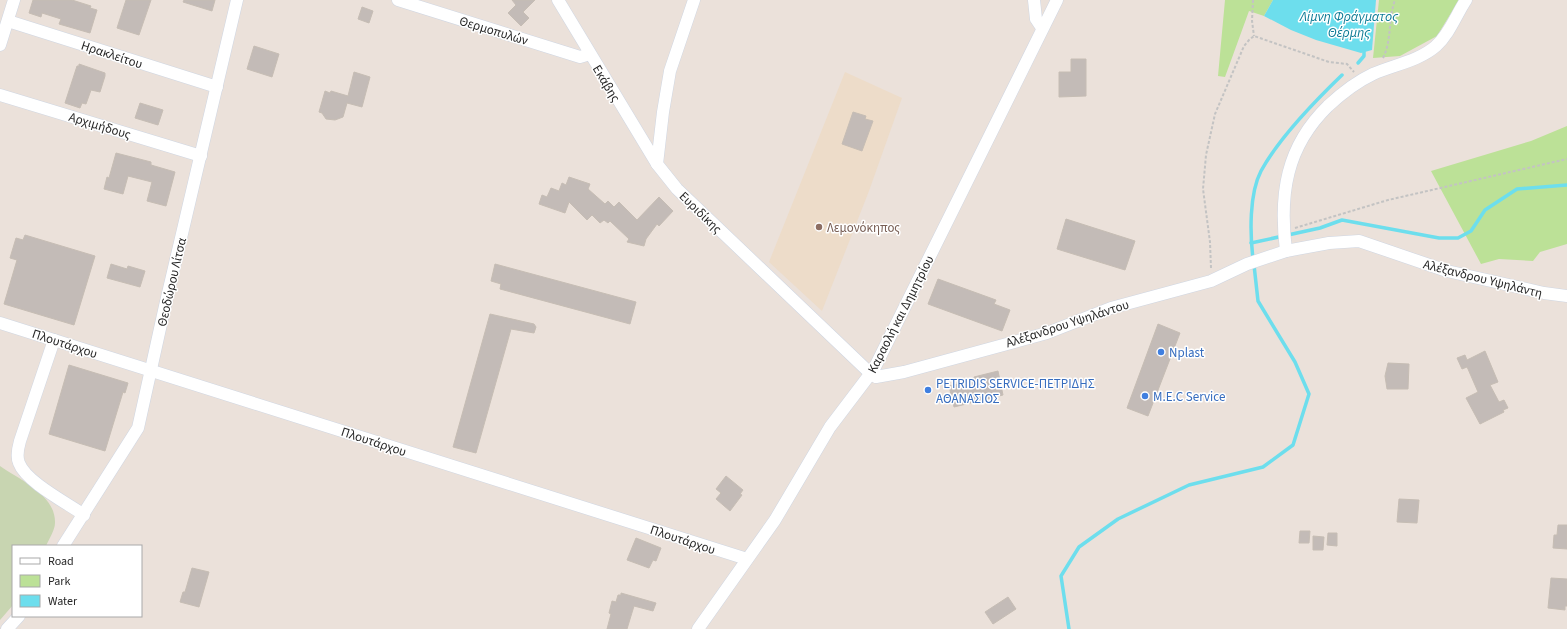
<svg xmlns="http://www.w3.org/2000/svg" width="1567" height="629" font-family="'Source Sans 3',sans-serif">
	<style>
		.education { fill: #eddcc9 }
		.green { fill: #bce197 }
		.cemetery { fill: #c8d5b1 }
		.water { fill: #6ddeed }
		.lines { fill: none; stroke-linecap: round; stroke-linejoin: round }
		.stream { stroke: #6ddeed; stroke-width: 3.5 }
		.building { fill: #c3bbb7; stroke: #c6bdb4 }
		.minor-casing { stroke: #cfd6e2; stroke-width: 13 }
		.path { stroke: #c3c3c3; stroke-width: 2; stroke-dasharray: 3 2; stroke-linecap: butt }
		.minor { stroke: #fff; stroke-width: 12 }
		.education-dot { fill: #8d6e63; stroke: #fff; stroke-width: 1.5 }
		.shop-dot { fill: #3f7fe0; stroke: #fff; stroke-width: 1.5 }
		.labels { text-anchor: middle; stroke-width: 3; stroke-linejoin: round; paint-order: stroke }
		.street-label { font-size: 13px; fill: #282828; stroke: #fff }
		.education-label { font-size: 13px; fill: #785e54; stroke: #fff; text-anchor: start }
		.shop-label { font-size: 13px; fill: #366cbe; stroke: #fff; text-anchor: start }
		.water-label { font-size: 14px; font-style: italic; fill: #0f7c96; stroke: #fff }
	</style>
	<rect width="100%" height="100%" fill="#ebe1da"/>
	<path class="education" d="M845,72l57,26 -33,93 -47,120 -53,-49z"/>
	<g class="green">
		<path d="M1225,0h48l-9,16 -15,-5 -24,66 -7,-1z"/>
		<path d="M1379,0h80l-22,36 -37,20 -27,2z"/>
		<path d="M1567,126v118l-27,8 -7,9 -34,-2 -18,5 -50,-93 100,-30z"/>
	</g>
	<path class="cemetery" d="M0,466c20,14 56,29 55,57 0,7 -6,16 -9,23h-33v59l-13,15z"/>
	<path class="water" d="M1273,0h103l-4,50 -11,3 -45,-13 -25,-10 -27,-14z"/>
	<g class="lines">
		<g class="stream">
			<path d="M1358,63l6,-7v-7"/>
			<path d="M1251,243l69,-15 22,-8 97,18h19l13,-7 14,-21 32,-21 50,-4"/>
			<path d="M1253,259c-3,-25 -4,-65 8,-88 18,-33 54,-70 81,-96"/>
			<path d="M1069,629l-8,-53 18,-29 39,-28 71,-34 74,-18 30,-22 16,-51 -14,-32 -37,-61 -4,-36"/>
		</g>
	</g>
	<g class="building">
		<path d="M33,0h39l19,6 -1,2 7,2 -7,23 -31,-9 2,-5 -19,-6 -1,4 -12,-4z"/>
		<path d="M126,0h25l-12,35 -22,-7z"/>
		<path d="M184,0h31l-3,11 -29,-9z"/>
		<path d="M512,0h23l-12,12 6,6 -8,8 -13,-13 8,-8z"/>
		<path d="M362,7l11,4 -4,12 -11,-4z"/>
		<path d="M254,46l25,8 -7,23 -25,-8z"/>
		<path d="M1071,59h15v37l-27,1v-25h12z"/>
		<path d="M79,64l26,9v3l-5,16 -9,-2 -5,14 -4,-1 -2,5 -15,-5 12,-37h2z"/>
		<path d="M354,72l16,5 -8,30 -15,-4 -4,14 -8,3 -9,-1 -4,-6 -3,-1 6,-21 5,2 1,-2 17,5z"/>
		<path d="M140,103l23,7 -5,15 -23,-7z"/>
		<path d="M853,112l13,4 -1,3 8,2 -11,30 -20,-7z"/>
		<path d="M116,153l35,9v3l24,7 -9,34 -19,-5 5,-19 -24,-6 -5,18 -19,-5 3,-12 2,1z"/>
		<path d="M569,177l21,7 -2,5 17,15 3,-3 6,6 5,-5 18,18 22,-23 14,14 -14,15 -2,-2 -11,15 -2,7 -17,-4 2,-3 -19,-18 -2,2 -4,-3 -4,3 -8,-8 -5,5 -18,-18 -4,11 -26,-9 3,-9 5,2 4,-9 8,3 3,-8 4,2z"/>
		<path d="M1066,219l69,22 -10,29 -68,-21z"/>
		<path d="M25,235l70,21 -21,69 -70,-21 13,-44 -7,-2 6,-20 7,2z"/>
		<path d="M111,264l16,5 1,-3 17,5 -5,16 -33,-9z"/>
		<path d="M495,264l141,38 -6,22 -130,-35 1,-5 -10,-3z"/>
		<path d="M938,279l58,21 -2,4 16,6 -8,21 -74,-27z"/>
		<path d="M490,314l44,10 2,3 -2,6 -23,-4 -35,124 -23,-6z"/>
		<path d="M1158,324l22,9 -32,83 -21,-8z"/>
		<path d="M1485,351l13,31 -8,3 9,17 5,-2 4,8 -5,2 1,2 -24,12 -14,-26 12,-6 -10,-23 -1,-2 -5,2 -5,-11 8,-3 2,5z"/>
		<path d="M1388,363l21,1 -1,25h-21l-2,-13z"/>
		<path d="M69,365l59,18 -3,10 -2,-1 -18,59 -56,-17z"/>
		<path d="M998,371l5,24 -49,12 -5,-21 26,-6 -1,-3z"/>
		<path d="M726,476l17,14 -3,4 2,1 -12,16 -14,-12 5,-6 -5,-4z"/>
		<path d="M1399,499l20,1 -2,23 -20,-1z"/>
		<path d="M1558,525h9v24l-14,-1 1,-13h3z"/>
		<path d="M1300,531h10l-1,12h-10z"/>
		<path d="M1328,533h9v13l-10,-1z"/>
		<path d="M1313,536l11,1 -1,13h-10z"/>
		<path d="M636,538l25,10 -5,13 -3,-1 -4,8 -22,-8z"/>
		<path d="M192,568l17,4 -10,35 -19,-5 3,-10h2z"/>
		<path d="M1551,578l16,1v27h-2v4l-17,-2z"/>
		<path d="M621,593l35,10 -3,8 -19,-5 -7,23h-20l4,-15 -2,-1 3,-12 4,1 2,-7h3z"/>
		<path d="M1008,597l8,12 -23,15 -8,-12z"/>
	</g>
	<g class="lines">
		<g class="minor-casing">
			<g id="minor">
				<path d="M398,0l182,57 10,-3"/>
				<path d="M558,0l99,164"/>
				<path d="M694,0l-24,71 -7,41 -6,52 20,25 194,185 5,3 28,-5 143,-39 64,-25 100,-27 36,-17 39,-13 43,-8 30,-2 88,30 97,22 23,3"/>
				<path d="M1034,0l2,19 6,9"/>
				<path d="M8,21l209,66"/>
				<path d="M0,45l14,-45"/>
				<path d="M0,95l201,61"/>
				<path d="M1286,251c-7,-57 0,-104 42,-145 14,-13 28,-24 45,-32 20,-9 46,-13 63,-28 14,-13 20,-31 30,-46"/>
				<path d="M0,323l747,236"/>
				<path d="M54,340l-34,101c-2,7 -4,15 -1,22 7,19 48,40 65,52"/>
				<path d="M63,546l75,-118 27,-122 72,-306"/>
				<path d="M7,629l12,-13"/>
				<path d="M698,629l77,-109 55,-93 44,-58 183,-369"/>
			</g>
		</g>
		<g class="path">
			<path d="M1253,0l-1,21 2,15"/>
			<path d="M1383,58c9,-18 5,-39 12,-58"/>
			<path d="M1295,228l93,-28 179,-41"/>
			<path d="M1211,268l-1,-26 -7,-53 3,-34 9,-41 29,-68 5,-6 5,-4 75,26 18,2 7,8"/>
		</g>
		<use href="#minor" class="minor"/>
	</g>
	<circle class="education-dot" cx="819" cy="227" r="4"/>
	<g class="shop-dot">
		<circle cx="1161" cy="352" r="4"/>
		<circle cx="928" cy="390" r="4"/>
		<circle cx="1145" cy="396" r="4"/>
	</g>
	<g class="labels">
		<g class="street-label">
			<text transform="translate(494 30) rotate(17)" y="5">Θερμοπυλών</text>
			<text transform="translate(112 54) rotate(18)" y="5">Ηρακλείτου</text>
			<text transform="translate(607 83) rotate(59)" y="5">Εκάβης</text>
			<text transform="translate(100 125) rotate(17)" y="5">Αρχιμήδους</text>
			<text transform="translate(701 212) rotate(44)" y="5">Ευριδίκης</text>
			<text transform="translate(1483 278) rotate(14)" y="5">Αλέξανδρου Υψηλάντη</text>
			<text transform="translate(171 282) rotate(-77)" y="5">Θεοδώρου Λίτσα</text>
			<text transform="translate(900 314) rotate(-63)" y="5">Καραολή και Δημητρίου</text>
			<text transform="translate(1067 323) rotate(-18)" y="5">Αλέξανδρου Υψηλάντου</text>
			<text transform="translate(65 343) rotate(18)" y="5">Πλουτάρχου</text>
			<text transform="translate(374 441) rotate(18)" y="5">Πλουτάρχου</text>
			<text transform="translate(683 539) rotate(18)" y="5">Πλουτάρχου</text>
		</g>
		<g class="education-label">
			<text x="827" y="232">Λεμονόκηπος</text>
		</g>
		<g class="shop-label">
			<text x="1169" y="357">Nplast</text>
			<text x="936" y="388">PETRIDIS SERVICE-ΠΕΤΡΙΔΗΣ<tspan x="936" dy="15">ΑΘΑΝΑΣΙΟΣ</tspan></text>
			<text x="1153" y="401">M.E.C Service</text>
		</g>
		<g class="water-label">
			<text x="1349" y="21">Λίμνη Φράγματος<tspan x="1349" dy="16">Θέρμης</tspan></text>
		</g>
	</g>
	<rect x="12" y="545" width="130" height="72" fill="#ffffff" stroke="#a9a9a9"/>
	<rect x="20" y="558" width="20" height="6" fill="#ffffff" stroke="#a9a9a9"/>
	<text x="48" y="565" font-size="12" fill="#282828">Road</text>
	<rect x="20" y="575" width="20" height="12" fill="#bce197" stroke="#a9a9a9"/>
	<text x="48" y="585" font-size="12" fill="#282828">Park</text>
	<rect x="20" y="595" width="20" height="12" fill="#6ddeed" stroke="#a9a9a9"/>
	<text x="48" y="605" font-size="12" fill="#282828">Water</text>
</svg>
